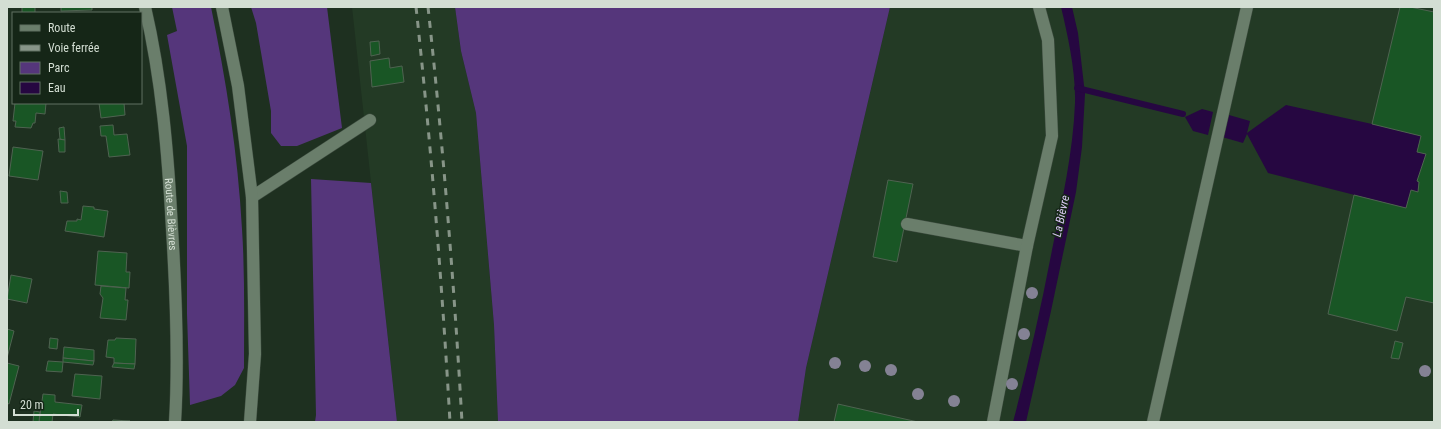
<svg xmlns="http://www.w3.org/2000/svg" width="1441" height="429" font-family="'Roboto Condensed',sans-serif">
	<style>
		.built { fill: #233a25 }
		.green { fill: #55367b }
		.water { fill: #260741 }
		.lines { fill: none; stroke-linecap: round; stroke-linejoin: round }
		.stream { stroke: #260741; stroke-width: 6 }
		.building { fill: #195625; stroke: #4f6351 }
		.lane-casing { stroke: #3c4b3e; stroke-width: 13 }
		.street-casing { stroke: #3c4b3e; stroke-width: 13 }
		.secondary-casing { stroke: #3c4b3e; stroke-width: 13 }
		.lane { stroke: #6a7e6b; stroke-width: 12 }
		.street { stroke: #6a7e6b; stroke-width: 12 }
		.secondary { stroke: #6a7e6b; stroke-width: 12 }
		.rail { stroke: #879588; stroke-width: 3; stroke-dasharray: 7 7; stroke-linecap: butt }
		.tree { fill: #848294 }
		.labels { text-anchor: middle; stroke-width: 3; stroke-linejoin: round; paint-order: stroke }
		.street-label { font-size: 11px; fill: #d3ded3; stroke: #152617 }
		.water-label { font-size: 12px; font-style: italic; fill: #d8c7f2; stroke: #152617 }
	</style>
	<rect width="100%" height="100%" fill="#1e3020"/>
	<g class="built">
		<path d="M352,7h103l6,44 15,62 18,212 4,97h-101z"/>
		<path d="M890,7h544v415h-636l8,-54z"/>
	</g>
	<g class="green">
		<path d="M172,7h39c15,73 27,147 31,222 3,46 2,93 2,139l-9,17 -14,11 -31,9 -3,-91v-168l-20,-111 10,-4z"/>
		<path d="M251,7h76l15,121 -45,18h-16l-10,-13v-22l-15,-88z"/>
		<path d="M455,7h435l-84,361 -8,54h-300l-4,-97 -18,-212 -15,-62z"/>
		<path d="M311,179l60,4 26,239h-82l1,-7z"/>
	</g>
	<g class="water">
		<path d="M1061,7h11l6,26 7,61 -3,53 -6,45 -25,119 -25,111h-13c15,-57 28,-114 39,-172 10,-49 21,-97 23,-147 1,-30 -7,-67 -14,-96z"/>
		<path d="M1286,105l86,19 49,12 -4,15 9,3 -9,27 2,1 -1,10 -7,-1 -5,17 -138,-35 -21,-39 -4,9 -21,-6 7,-22 21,6 -3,12z"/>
		<path d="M1202,109l11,3 -5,23 -15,-4 -8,-14z"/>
	</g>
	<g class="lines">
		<path class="stream" d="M1077,88l106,26"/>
	</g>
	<g class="building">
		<rect x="22" y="7" width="13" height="6"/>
		<path d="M61,7h31v3l-31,1z"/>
		<path d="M1400,7h10l24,5v291l-28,-6 -9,34 -69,-17 26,-119 52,13 5,-18 7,2 1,-10 -2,-1 9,-27 -9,-2 4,-16 -49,-12z"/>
		<path d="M379,41l1,13 -9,2 -1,-14z"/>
		<path d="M389,58l1,10 12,-2 2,16 -32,5 -2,-26z"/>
		<path d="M15,103h31l-1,11 -9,-1 -1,10h-2l-2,5 -16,-1 1,-6h-3z"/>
		<path d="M99,103h25l1,12 -24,3z"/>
		<path d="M113,125l1,10 13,-1 3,21 -21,2 -3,-21h-5l-1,-10z"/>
		<path d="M64,127l1,13 -5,-1 -1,-11z"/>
		<path d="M58,139l7,1v12h-6z"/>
		<path d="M13,147l30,4 -5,29 -29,-4z"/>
		<path d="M888,180l25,4 -16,78 -24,-5z"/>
		<path d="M60,191l7,1 1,11h-7z"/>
		<path d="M83,206l11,1v2l14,2 -4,26 -39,-6 2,-10h10v-2l4,1z"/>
		<path d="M98,251l29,2 -1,19h4l-1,16 -34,-3z"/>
		<path d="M11,275l21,4 -5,24 -20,-4z"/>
		<path d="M101,286l25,2 -1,12h3l-2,20 -26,-2 3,-20 -3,-4z"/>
		<path d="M7,329l7,2 -7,27z"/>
		<path d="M50,338l8,1 -1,10 -8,-1z"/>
		<path d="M116,338l20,1 -1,25 -21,-1v-5l-8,-1 2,-17h7z"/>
		<path d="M1395,341l8,2 -4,16 -8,-1z"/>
		<path d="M64,347l30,3v11l-31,-3z"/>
		<path d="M63,358l31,3 -1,4 -30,-3z"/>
		<path d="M48,361l15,1 -1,10 -16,-1z"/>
		<path d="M7,363l12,3 -10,38 -2,-1z"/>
		<path d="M114,363l21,1 -1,5 -22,-2z"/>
		<path d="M75,374l27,2 -2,23 -28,-3z"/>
		<path d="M43,394l12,1v7l27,3 -2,12 -27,-3 -1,8h-13z"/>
		<path d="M838,404l80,18h-84z"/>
		<path d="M34,411l6,1 -1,10h-6z"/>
		<path d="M113,420l17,1 -18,1z"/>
	</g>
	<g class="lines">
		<g class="lane-casing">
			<g id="lane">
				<path d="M907,224l120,22"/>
				<path d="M993,422l34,-176 25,-110 -4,-96 -9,-33"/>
				<path d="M1153,422l94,-415"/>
			</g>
		</g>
		<g class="street-casing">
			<path id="street" d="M252,197l118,-77"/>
		</g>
		<g class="secondary-casing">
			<g id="secondary">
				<path id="s1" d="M145,7c17,73 23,147 27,222 4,64 7,129 3,193"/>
				<path d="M222,7l16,79 14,111 3,157 -5,68"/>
			</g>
		</g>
		<use href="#lane" class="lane"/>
		<use href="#street" class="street"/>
		<use href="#secondary" class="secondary"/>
		<g class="rail">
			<path d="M416,7c15,138 26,276 34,415"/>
			<path d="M428,7c15,138 26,276 34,415"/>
		</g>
	</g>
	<g class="tree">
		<circle cx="1032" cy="293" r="6"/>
		<circle cx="1024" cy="334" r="6"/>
		<circle cx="835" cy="363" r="6"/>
		<circle cx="865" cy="366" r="6"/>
		<circle cx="891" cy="370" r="6"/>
		<circle cx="1425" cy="371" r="6"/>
		<circle cx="1012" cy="384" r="6"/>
		<circle cx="918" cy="394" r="6"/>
		<circle cx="954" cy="401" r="6"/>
	</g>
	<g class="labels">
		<g class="street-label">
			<text dy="4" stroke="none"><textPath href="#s1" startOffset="209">Route de Bièvres</textPath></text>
		</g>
		<g class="water-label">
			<text transform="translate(1061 216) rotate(-78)" y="4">La Bièvre</text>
		</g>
	</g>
	<rect width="1441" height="429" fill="none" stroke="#d3ded3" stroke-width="16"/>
	<rect x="12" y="12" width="130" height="92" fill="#152617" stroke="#617062"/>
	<rect x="20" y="25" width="20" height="6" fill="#6a7e6b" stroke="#617062"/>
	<text x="48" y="32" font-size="12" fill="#d3ded3">Route</text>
	<rect x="20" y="45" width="20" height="6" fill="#879588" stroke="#617062"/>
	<text x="48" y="52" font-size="12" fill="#d3ded3">Voie ferrée</text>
	<rect x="20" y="62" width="20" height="12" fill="#55367b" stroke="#617062"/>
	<text x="48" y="72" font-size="12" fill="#d3ded3">Parc</text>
	<rect x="20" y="82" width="20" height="12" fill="#260741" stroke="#617062"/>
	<text x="48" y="92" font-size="12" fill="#d3ded3">Eau</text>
	<path d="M14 409v6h64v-6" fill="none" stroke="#d3ded3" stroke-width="2"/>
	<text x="20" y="409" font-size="12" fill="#d3ded3" stroke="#152617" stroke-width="3" paint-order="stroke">20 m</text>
</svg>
